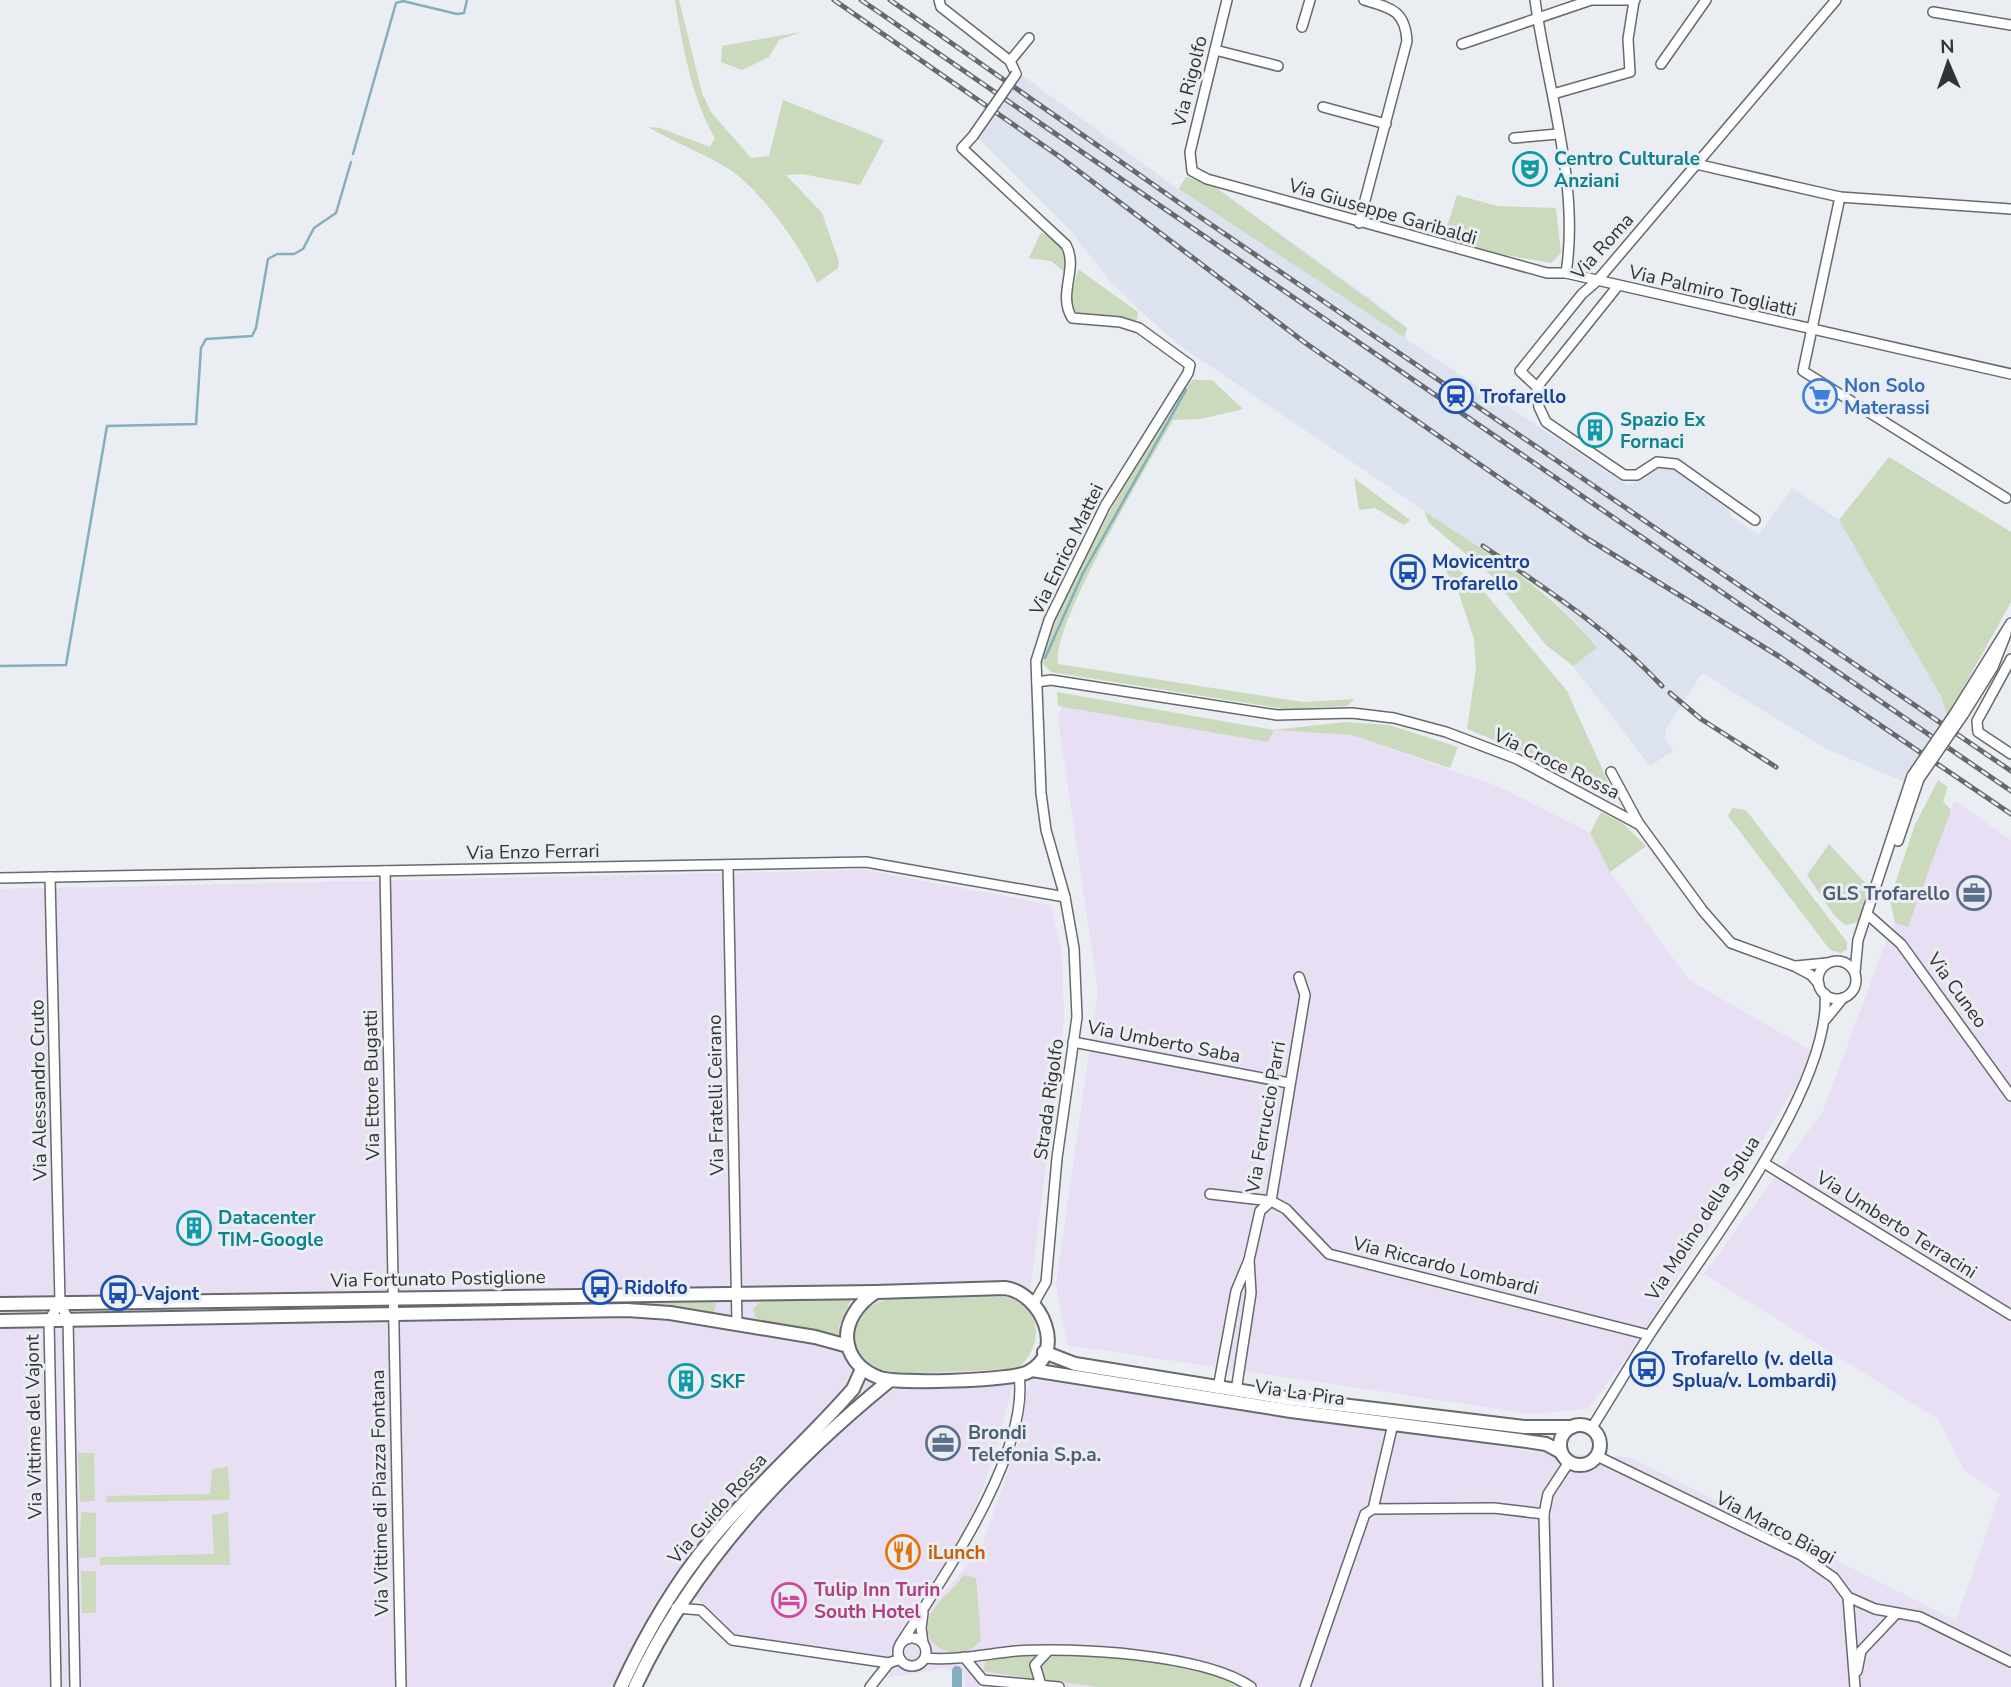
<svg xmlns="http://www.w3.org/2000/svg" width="2011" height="1687" font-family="'Nunito Sans',sans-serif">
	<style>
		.industrial { fill: #e8dff4 }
		.built { fill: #dce2ee }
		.green { fill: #cbd9bd }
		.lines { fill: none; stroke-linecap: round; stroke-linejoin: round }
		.stream { stroke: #84afbc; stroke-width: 2.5 }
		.canal { stroke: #84afbc; stroke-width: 10 }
		.minor-casing { stroke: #66696d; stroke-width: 12 }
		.tertiary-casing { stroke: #66696d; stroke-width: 16 }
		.minor { stroke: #fff; stroke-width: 9 }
		.tertiary { stroke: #fff; stroke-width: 12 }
		.rail-casing { stroke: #66686b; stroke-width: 5 }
		.rail { stroke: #eaedf2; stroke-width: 2.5; stroke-dasharray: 8; stroke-linecap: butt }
		.minor-bridge-casing { stroke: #66696d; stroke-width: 12; stroke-linecap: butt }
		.minor-bridge { stroke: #fff; stroke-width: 9 }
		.labels { text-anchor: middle; stroke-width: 6; stroke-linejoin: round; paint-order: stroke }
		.street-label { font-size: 19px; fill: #313234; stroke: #eaedf2 }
		.culture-label { font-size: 19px; font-weight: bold; fill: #0d838f; stroke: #eaedf2; text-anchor: start }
		.shop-label { font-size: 19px; font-weight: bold; fill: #366cbe; stroke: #eaedf2; text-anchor: start }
		.transit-label { font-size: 19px; font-weight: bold; fill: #164399; stroke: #eaedf2; text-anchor: start }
		.service-label { font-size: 19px; font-weight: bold; fill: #4e5e75; stroke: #eaedf2; text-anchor: end }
		.food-label { font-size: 19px; font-weight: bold; fill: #c56008; stroke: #eaedf2; text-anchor: start }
		.hotel-label { font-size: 19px; font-weight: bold; fill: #b23c85; stroke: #eaedf2; text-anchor: start }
	</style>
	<rect width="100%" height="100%" fill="#eaedf2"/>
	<g class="industrial">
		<path d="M1062,706l206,36 5,-12 79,5 150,53 88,45 20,39 79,108 127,73 -184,298 -44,58 -56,5 -465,-69 -11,-61 42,-293 -40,-272z"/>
		<path d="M1954,800l57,40v847h-1046l-1,-14 -20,-5 -55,10 -9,-11 5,-7 -148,-23 -64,-61 -18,27 -41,84h-614v-798l865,-19 186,35 11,49 2,65 -32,260 -23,122 -16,58 -16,44 -21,43 -51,76 -17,34 92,-105 40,-113 9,-59 514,74 86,4 327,163 44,-126 -36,-24 -26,-51 -234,-145 119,-163 62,-167 10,-21 13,4z"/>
	</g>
	<path class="built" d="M1019,73l159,116 8,-12 29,10 160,115 32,26 -2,10 223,148 33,-20 17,3 50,36 2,11 29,19 33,-47 47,32 103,178 5,19 -42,65 -79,-33 -124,-76 -36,56 -1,9 8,13 -23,15 -77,-100 24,-18 -18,-23 -33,-32 -364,-246 -41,-35 -33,-33 -37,-48 -96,-96z"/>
	<g class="green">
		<path d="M675,0h4l23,93 9,19 40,46 18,-2 14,-56 101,40 -24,45 -58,-11 -16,1 36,38 17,49 -1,6 -21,15c-15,-35 -56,-93 -88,-114 -26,-16 -55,-27 -81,-42l12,1 50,19 5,-9c-24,-41 -32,-92 -40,-138z"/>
		<path d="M801,32l-22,8 -10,17 -27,13 -21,-8 1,-16z"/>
		<path d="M1186,177l29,10 192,141 -3,9 -225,-148z"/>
		<path d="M1457,195l40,11 59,2 5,45 -10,10 -68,-12 -40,-12z"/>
		<path d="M1041,232c20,12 26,17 25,41l-15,-12 -22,-3z"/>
		<path d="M1078,269l60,43 -1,8h-42l-19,-7 -5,-15z"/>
		<path d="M1192,380h20l31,29 -42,10 -28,1c-24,43 -122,205 -115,244l245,38 51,-3 -7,7 -63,3 -233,-37 -12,-12c11,-37 29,-69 47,-103 32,-62 65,-121 106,-177z"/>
		<path d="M1889,457l122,75v70l-64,115 -5,-19 -103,-178z"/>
		<path d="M1354,478l56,42 -6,5 -29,-17 -16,2z"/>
		<path d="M1424,511c61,41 127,78 173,137l-24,18 -27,-21 -54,-69 -63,-53z"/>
		<path d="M1432,553c18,5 26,19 42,27l93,111 47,104 -70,-35 -77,-31 9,-61 -2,-29 -18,-54z"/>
		<path d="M1057,692l216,38 72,-8 44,3 69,22 -8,21 -98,-33 -78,-5 -6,12 -210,-36z"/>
		<path d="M1938,780l10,7 -5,14 8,9 -43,117 -13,-4 -5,-23 9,-28 16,-47z"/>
		<path d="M1732,808l14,2 101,132v7l-6,4 -11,-3 -102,-134z"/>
		<path d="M1601,812l21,11 24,23 -36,26 -20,-39z"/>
		<path d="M1829,844l43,46 -13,32 -14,3 -11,-10 -27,-40z"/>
		<path d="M1004,1297c39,7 41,49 13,72l-131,5c-46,-16 -40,-70 9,-76z"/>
		<path d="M709,1299l7,5 -2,9 -110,-13z"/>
		<path d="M851,1299l-12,27 1,9 -79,-14 -5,-3 -3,-9 9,-9z"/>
		<path d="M78,1453h16l1,48 -15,1z"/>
		<path d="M228,1467l2,33 -124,2 1,-6 103,-2 2,-25z"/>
		<path d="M81,1512l15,1v44l-17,1z"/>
		<path d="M228,1512l2,53h-130v-8l114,-3 -2,-39z"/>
		<path d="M81,1571h15v42h-14z"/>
		<path d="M964,1575l12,3 5,63 -14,11 -10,2 -18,-6 -9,-8c-11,-30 19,-44 34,-65z"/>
		<path d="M1035,1655l-4,13 3,11 -50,-8 1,-11z"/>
		<path d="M1050,1656c52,0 146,3 190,31h-141l-51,-7 -7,-7 -1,-10z"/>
	</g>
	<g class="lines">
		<g class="stream">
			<path d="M353,154l43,-151 7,-2 54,13 7,-1 3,-13"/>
			<path d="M1045,658l38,-85 103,-183"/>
			<path d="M0,666l66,-1 41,-239 89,-2 5,-76 5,-9 46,-3 4,-8 12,-69 9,-5h17l9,-5 11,-21 22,-15 15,-51"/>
		</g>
		<path class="canal" d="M957,1687v-16"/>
		<g class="minor-casing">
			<g id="minor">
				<path d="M939,0l2,7 69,54 6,13"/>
				<path d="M1227,0l-37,152 2,19 15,8 340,94h19l445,101"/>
				<path d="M1535,0c12,87 45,185 31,273"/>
				<path d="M1933,12l78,13"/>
				<path d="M1302,27l8,-27"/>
				<path d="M1462,44l129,-44h44"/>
				<path d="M1215,50l63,16"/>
				<path d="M1010,61l19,-23"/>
				<path d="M1661,64l45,-64"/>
				<path d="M1553,94l77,-22 -2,-33 6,-38"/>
				<path d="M1323,107l63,17"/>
				<path d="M973,136l-11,12 104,97c13,24 -9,48 6,73l48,4 19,6 51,37 -2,8 -83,133 -56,114 -13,41 5,132 5,37 19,67 9,51 3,69 -20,141 -11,124 -12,21"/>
				<path d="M1514,138l44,-4"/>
				<path d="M1696,164l144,33 171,12"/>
				<path d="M1840,197l-37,174 203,127"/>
				<path d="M1359,223l48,-182c-2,-31 -16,-33 -43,-41"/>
				<path d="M1617,287l-80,100 -17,-16 62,-77 15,-13 239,-281"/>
				<path d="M1537,387l2,20 7,15 78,53h13l20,-13 19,2 79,56"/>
				<path d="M2011,659l-34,62 1,11 33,22"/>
				<path d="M1037,682l14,-2 226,35 75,-2 42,5 52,14 71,27 123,66 63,86 28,32 63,23 17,9 8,9"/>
				<path d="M1955,713l56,-90"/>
				<path d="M1963,715l30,-48 13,-33"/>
				<path d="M1611,772l28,52"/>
				<path d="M1898,841l21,-62"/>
				<path d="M728,865l9,459"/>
				<path d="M385,871l16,816"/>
				<path d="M50,877l10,426 8,16 7,368"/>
				<path d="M0,878l866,-16 199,35"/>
				<path d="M1867,914l34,30 110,152"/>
				<circle cx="1837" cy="980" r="19"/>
				<path d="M1796,966l31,-3"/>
				<path d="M1855,972l3,-32 54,-164"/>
				<path d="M1826,1019l17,-21"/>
				<path d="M1073,1042l216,41"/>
				<path d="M1764,1163l247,152"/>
				<path d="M1210,1194l61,7 15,8 43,45 320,81"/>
				<path d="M1249,1260l11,-49 11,-10 34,-206 -6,-18"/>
				<path d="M1218,1388l18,-97 13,-31 2,33 -15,98"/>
				<path d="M1591,1429c20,-32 39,-64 59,-95 52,-80 182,-246 175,-340"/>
				<path d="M1597,1456l204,99 33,23 14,19 27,12 45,8 91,45"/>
				<path d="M1373,1509l20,-85"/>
				<path d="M1848,1597l7,90"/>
				<path d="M676,1608l25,2 31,30 157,23 11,-4"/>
				<circle cx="912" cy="1652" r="14"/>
				<path d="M901,1643c41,-64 129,-190 118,-268"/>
				<path d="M923,1643l-2,-15 2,-15"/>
				<path d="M964,1657l19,23 76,7"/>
				<path d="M925,1658c30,3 61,-4 91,-7 57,-4 189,3 235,36"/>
				<path d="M1857,1671l4,-20 35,-37"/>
				<path d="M1041,1685l-6,-20 13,-14"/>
				<path d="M56,1687l-7,-367 11,-17"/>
				<path d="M870,1687l19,-24"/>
				<path d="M1305,1687l60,-173 8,-5 121,-1 50,6"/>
				<path d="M1548,1687l-4,-173 4,-20 21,-32"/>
			</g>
		</g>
		<g class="tertiary-casing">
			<g id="tertiary">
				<path d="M1005,1288c36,5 63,64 23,84 -17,9 -130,12 -148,6 -16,-6 -28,-16 -32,-33 -5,-22 11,-43 28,-53z"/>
				<path d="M0,1304l876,-12"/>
				<path d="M0,1321l627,-11 43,3 145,24 33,9"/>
				<path d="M1044,1352l31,12 217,35 232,28h48"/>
				<path d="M1032,1370l259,41 228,29 27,4 15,8"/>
				<circle cx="1580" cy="1445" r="20"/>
				<path d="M621,1687c24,-52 52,-101 89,-146 44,-54 97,-99 143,-152l9,-20"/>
				<path d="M635,1687c56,-121 151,-222 254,-306"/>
			</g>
		</g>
		<use href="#minor" class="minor"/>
		<use href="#tertiary" class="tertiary"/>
		<g class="rail-casing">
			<g id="rail">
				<path d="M834,0l226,157 244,185 126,88 158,109 192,118 231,157"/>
				<path d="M861,0l1150,791"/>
				<path d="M890,0l291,204 830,567"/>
				<path d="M1483,546c63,43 127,84 179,140"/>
				<path d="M1670,693l31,26 75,48"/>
			</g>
		</g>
		<use href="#rail" class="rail"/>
		<g class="minor-bridge-casing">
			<g id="minor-bridge">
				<path d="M973,136l43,-62"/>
				<path d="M1912,776l43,-63"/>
				<path d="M1919,779l44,-64"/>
			</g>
		</g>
		<use href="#minor-bridge" class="minor-bridge"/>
	</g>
	<defs>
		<g id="theatre-ring" transform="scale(1.75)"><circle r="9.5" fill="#eaedf2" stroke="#0f9aa8" stroke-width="1.5"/><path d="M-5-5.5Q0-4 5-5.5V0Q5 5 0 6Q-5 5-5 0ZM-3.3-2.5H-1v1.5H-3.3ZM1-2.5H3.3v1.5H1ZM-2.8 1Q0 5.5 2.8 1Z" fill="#0f9aa8"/></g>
		<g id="station-ring" transform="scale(1.75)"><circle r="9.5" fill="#eaedf2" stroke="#1a4fb4" stroke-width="1.5"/><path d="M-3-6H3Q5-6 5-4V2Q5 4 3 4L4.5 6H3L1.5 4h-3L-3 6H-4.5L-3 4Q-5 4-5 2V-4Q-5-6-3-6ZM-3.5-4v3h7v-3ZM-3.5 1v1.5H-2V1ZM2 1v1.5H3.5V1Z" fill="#1a4fb4"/></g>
		<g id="supermarket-ring" transform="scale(1.75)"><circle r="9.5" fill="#eaedf2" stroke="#3f7fe0" stroke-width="1.5"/><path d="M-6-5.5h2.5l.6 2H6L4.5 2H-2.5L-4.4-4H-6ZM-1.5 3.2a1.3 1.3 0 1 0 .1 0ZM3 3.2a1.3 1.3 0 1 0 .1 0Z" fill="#3f7fe0"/></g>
		<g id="building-ring" transform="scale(1.75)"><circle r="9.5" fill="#eaedf2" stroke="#0f9aa8" stroke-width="1.5"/><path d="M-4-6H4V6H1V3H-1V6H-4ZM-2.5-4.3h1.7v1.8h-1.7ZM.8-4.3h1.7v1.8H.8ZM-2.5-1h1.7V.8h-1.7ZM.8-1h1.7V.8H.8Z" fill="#0f9aa8"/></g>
		<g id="bus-ring" transform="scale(1.75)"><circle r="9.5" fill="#eaedf2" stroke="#1a4fb4" stroke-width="1.5"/><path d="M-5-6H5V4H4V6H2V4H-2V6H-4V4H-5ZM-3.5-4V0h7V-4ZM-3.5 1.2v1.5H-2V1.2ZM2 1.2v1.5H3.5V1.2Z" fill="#1a4fb4"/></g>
		<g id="office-ring" transform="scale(1.75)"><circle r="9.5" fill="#eaedf2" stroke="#5c6f8a" stroke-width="1.5"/><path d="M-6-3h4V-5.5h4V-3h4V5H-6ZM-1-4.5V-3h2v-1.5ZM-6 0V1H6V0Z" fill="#5c6f8a"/></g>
		<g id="restaurant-ring" transform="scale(1.75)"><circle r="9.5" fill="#eaedf2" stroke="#e8710a" stroke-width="1.5"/><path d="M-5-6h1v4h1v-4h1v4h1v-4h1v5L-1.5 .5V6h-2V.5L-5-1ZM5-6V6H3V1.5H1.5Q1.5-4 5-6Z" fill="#e8710a"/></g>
		<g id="hotel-ring" transform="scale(1.75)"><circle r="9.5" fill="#eaedf2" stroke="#d1479c" stroke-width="1.5"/><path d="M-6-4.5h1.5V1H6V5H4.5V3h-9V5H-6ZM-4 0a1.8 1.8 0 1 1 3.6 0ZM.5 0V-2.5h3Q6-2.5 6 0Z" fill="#d1479c"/></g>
	</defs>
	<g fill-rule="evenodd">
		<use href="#theatre-ring" x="1530" y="169"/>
		<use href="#station-ring" x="1456" y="396"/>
		<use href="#supermarket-ring" x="1820" y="396"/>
		<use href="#building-ring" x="1595" y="430"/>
		<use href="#bus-ring" x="1408" y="572"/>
		<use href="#office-ring" x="1974" y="893"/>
		<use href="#building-ring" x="194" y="1228"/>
		<use href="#bus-ring" x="600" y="1287"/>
		<use href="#bus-ring" x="118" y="1293"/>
		<use href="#bus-ring" x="1647" y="1369"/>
		<use href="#building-ring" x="686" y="1381"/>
		<use href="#office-ring" x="943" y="1443"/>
		<use href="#restaurant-ring" x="903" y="1552"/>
		<use href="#hotel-ring" x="789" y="1600"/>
	</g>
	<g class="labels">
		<g class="street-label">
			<text transform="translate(1189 81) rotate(-76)" y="7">Via Rigolfo</text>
			<text transform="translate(1383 211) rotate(16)" y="7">Via Giuseppe Garibaldi</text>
			<text transform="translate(1602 246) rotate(-48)" y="7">Via Roma</text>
			<text transform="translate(1713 290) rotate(13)" y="7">Via Palmiro Togliatti</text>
			<text transform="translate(1066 549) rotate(-64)" y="7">Via Enrico Mattei</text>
			<text transform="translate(1557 763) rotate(26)" y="7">Via Croce Rossa</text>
			<text transform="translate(533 851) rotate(-1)" y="7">Via Enzo Ferrari</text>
			<text transform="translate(1958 990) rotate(54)" y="7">Via Cuneo</text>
			<text transform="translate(1164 1041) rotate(11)" y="7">Via Umberto Saba</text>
			<text transform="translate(371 1085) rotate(-91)" y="7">Via Ettore Bugatti</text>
			<text transform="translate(38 1090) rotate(-91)" y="7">Via Alessandro Cruto</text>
			<text transform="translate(715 1095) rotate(-91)" y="7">Via Fratelli Ceirano</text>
			<text transform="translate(1048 1099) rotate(-82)" y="7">Strada Rigolfo</text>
			<text transform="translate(1265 1117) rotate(-80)" y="7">Via Ferruccio Parri</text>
			<text transform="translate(1702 1218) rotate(-57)" y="7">Via Molino della Splua</text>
			<text transform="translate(1897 1224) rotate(32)" y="7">Via Umberto Terracini</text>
			<text transform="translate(1446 1265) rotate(14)" y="7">Via Riccardo Lombardi</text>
			<text transform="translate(438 1278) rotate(-1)" y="7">Via Fortunato Postiglione</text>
			<text transform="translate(1300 1392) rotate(8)" y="7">Via La Pira</text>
			<text transform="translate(33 1427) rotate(-91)" y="7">Via Vittime del Vajont</text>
			<text transform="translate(379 1493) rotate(-91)" y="7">Via Vittime di Piazza Fontana</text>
			<text transform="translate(717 1508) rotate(-49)" y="7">Via Guido Rossa</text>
			<text transform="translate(1776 1527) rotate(28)" y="7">Via Marco Biagi</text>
		</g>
		<g class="culture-label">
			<text x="1554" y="165">Centro Culturale<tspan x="1554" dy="22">Anziani</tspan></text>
			<text x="1620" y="426">Spazio Ex<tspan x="1620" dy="22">Fornaci</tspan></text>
			<text x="218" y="1224">Datacenter<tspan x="218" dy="22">TIM-Google</tspan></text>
			<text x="710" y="1388">SKF</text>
		</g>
		<g class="shop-label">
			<text x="1844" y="392">Non Solo<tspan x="1844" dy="22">Materassi</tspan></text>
		</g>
		<g class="transit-label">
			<text x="1480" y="403">Trofarello</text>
			<text x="1432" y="568">Movicentro<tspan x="1432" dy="22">Trofarello</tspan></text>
			<text x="624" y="1294">Ridolfo</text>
			<text x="142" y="1300">Vajont</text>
			<text x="1672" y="1365">Trofarello (v. della<tspan x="1672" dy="22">Splua/v. Lombardi)</tspan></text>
		</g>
		<g class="service-label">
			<text x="1950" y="900">GLS Trofarello</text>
			<text x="968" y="1439" text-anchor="start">Brondi<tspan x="968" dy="22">Telefonia S.p.a.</tspan></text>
		</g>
		<g class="food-label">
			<text x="928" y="1559">iLunch</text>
		</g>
		<g class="hotel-label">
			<text x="814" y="1596">Tulip Inn Turin<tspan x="814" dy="22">South Hotel</tspan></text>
		</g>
	</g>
	<g transform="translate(1948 63) rotate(358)" stroke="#eaedf2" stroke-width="5" paint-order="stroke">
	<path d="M0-5L12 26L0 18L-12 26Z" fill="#313234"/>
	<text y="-10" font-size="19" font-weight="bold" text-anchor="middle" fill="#313234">N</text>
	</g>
</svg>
